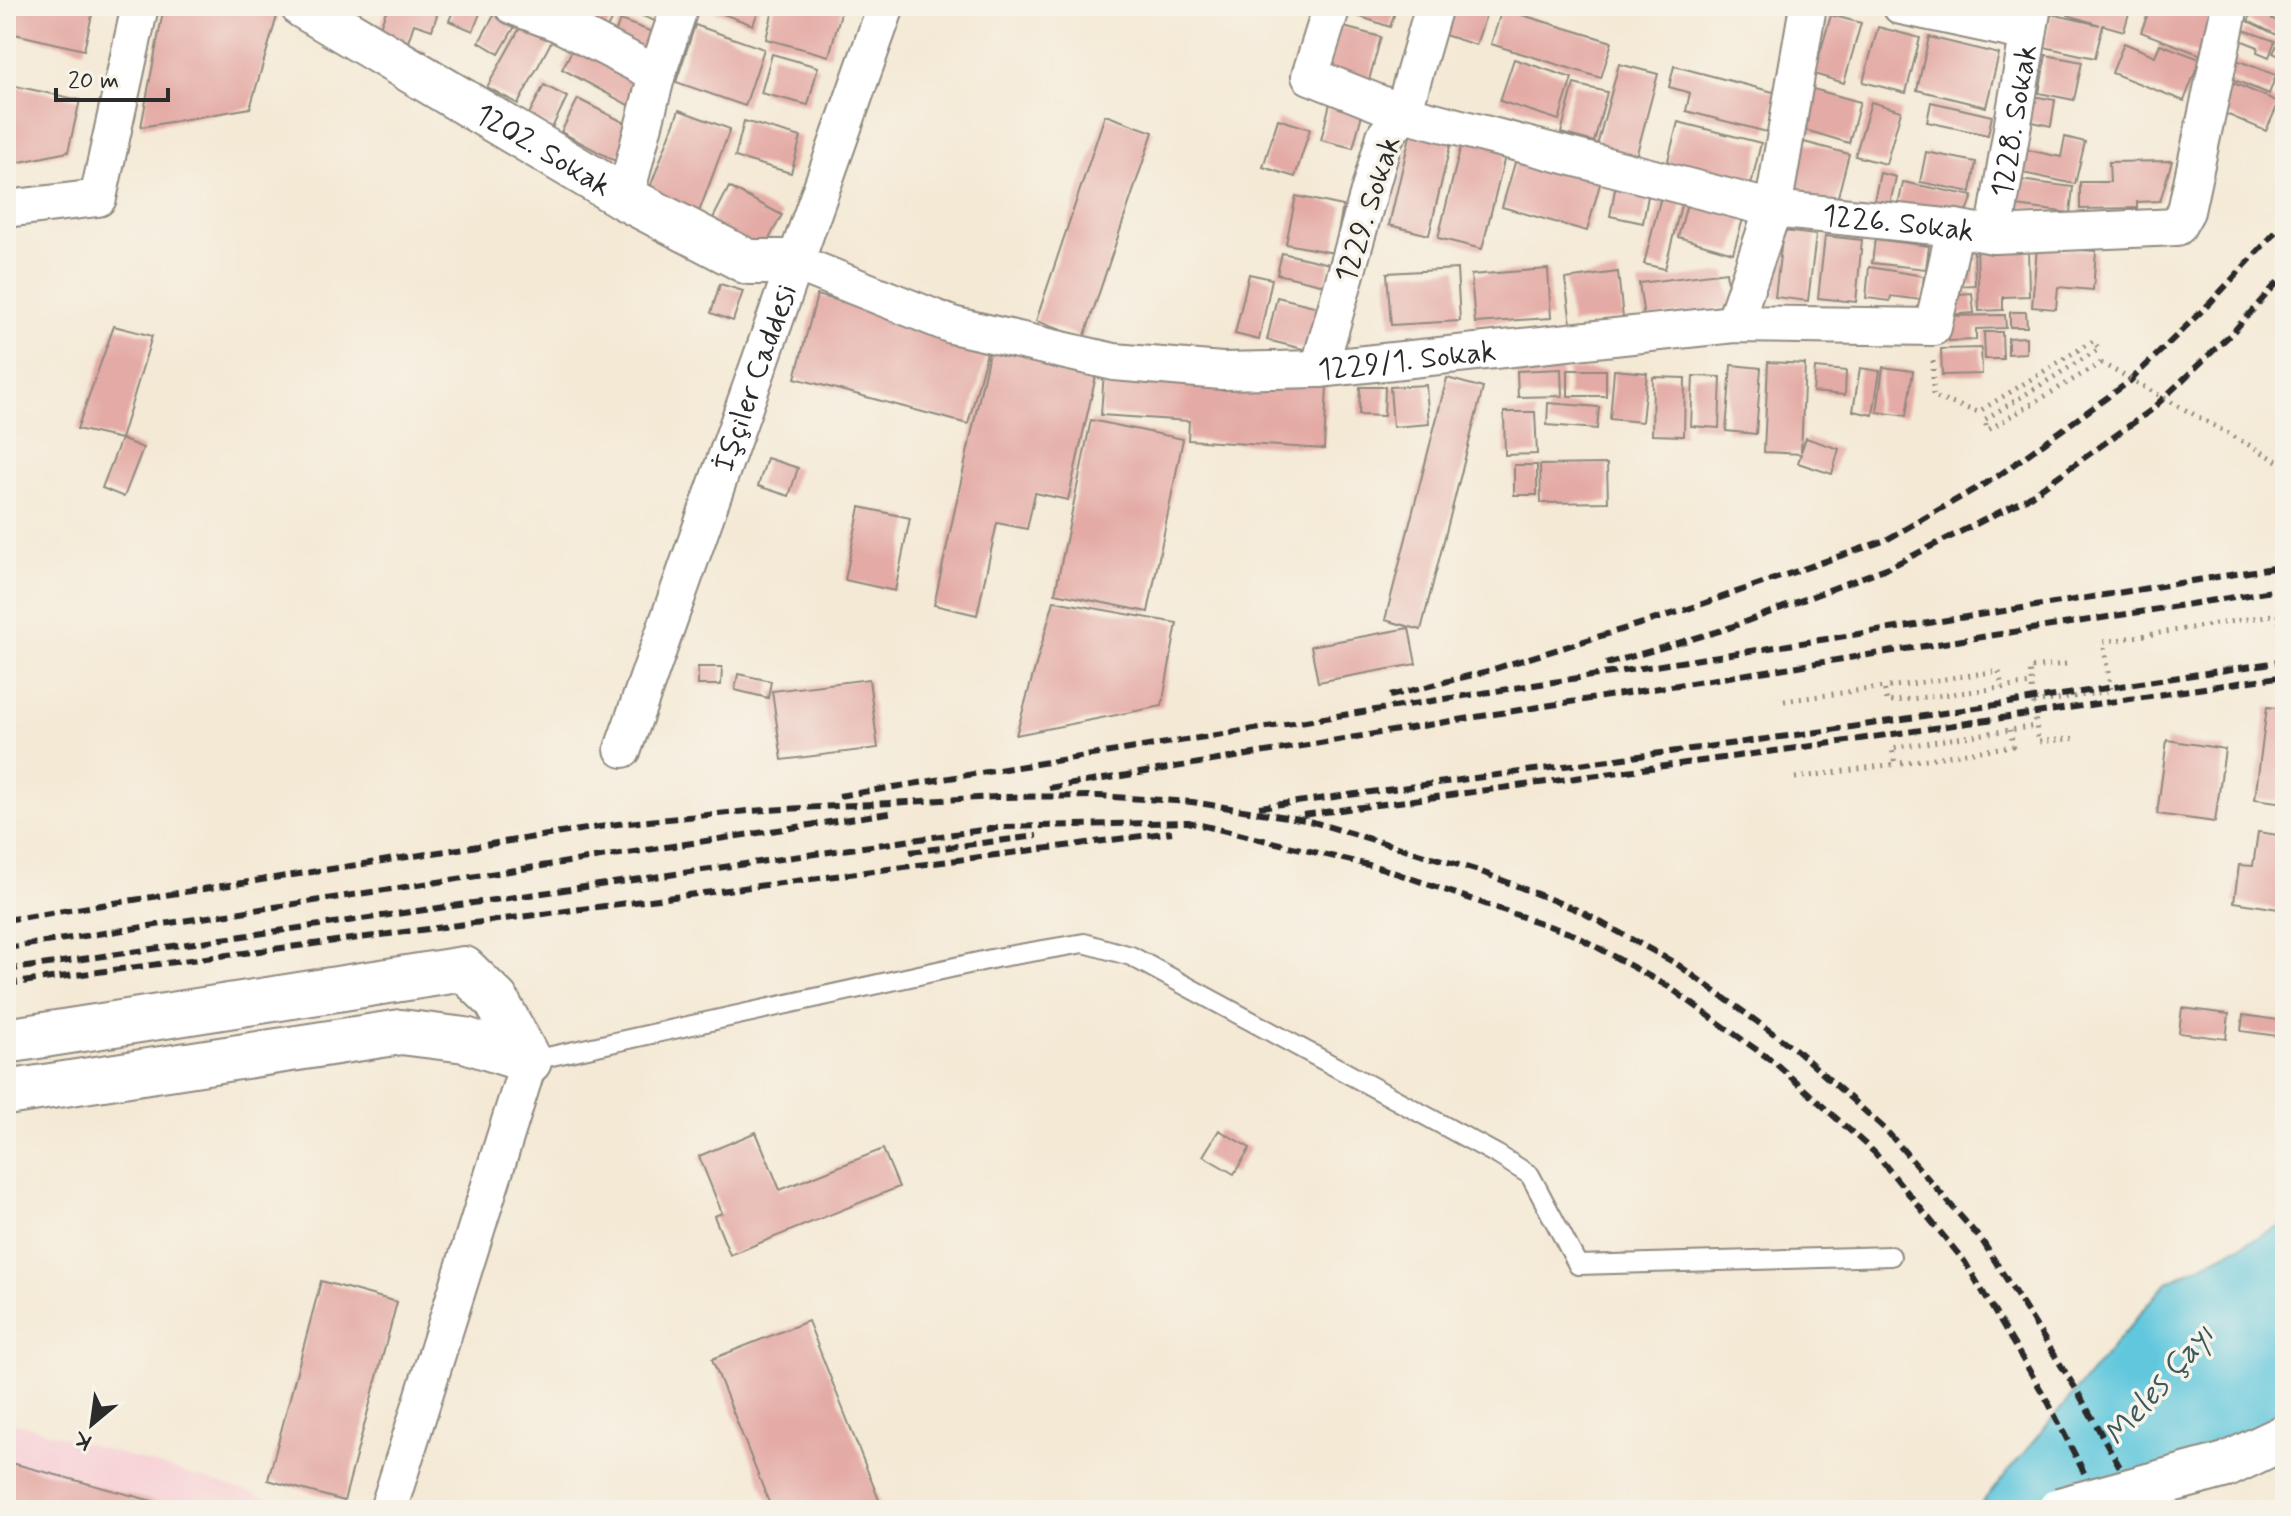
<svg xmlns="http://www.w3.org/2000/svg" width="2291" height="1516" font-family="Mynerve,sans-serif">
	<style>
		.built { fill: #f7cfd5 }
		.water { fill: #60c7dd; stroke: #467984; stroke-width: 2 }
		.building { fill: #e4aaa5 }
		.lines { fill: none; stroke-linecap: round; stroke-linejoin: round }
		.lane-casing { stroke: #908a80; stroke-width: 22 }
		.street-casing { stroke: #908a80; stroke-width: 40 }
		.secondary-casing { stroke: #908a80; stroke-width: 48 }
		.highway-casing { stroke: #908a80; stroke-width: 48 }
		.path { stroke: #908a80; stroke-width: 5; stroke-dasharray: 2 6; stroke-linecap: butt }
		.lane { stroke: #fff; stroke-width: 18 }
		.street { stroke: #fff; stroke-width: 36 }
		.secondary { stroke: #fff; stroke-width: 44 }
		.highway { stroke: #fff; stroke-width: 44 }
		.rail { stroke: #2b2b2b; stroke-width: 6; stroke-dasharray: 12 6; stroke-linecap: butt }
		.highway-bridge-casing { stroke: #908a80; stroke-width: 48; stroke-linecap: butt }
		.path-bridge { stroke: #908a80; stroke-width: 5; stroke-dasharray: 2 6; stroke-linecap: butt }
		.highway-bridge { stroke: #fff; stroke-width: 44 }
		.labels { text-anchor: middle; stroke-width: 7; stroke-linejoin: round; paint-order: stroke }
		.street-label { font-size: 30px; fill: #2b2b2b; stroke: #f7f3e8 }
		.water-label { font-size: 32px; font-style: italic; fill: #3b5a60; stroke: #f7f3e8 }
	</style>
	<rect width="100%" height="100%" fill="#f7f3e8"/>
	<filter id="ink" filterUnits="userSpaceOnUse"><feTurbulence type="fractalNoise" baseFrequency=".0125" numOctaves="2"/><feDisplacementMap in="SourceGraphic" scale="16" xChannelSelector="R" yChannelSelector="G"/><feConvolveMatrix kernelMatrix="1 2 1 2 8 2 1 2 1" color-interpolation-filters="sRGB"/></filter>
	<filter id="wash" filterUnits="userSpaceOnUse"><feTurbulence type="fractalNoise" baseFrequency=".006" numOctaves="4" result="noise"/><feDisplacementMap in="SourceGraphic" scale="32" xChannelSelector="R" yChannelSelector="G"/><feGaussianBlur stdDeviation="1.8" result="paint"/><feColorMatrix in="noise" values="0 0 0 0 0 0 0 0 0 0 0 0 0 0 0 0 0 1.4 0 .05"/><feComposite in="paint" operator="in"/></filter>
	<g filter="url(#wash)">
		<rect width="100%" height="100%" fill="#f4e9d5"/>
		<path class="built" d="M6,1420l303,90h-303z"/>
		<path class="water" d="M2285,1224v200l-93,39 -40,47h-176l191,-228z"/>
		<g id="blocks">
			<g class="building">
				<path d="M6,6h88l-10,44 -78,-18z"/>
				<path d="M164,6h116l-30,102 -109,19z"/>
				<path d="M388,6h52l-8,24 -18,-6 -7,21 19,6 -2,6 -49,-17z"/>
				<path d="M455,6h28l-10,25 -24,-10z"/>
				<path d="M579,6h39l-14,28 -31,-16z"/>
				<path d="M626,6h41l-7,17 -35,-14z"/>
				<path d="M710,6h50l-7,19 -44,-16z"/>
				<path d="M774,6h57l11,3 -13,47 -63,-17z"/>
				<path d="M1345,6h52l-7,21 -46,-16z"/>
				<path d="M1437,6h52l-13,39 -47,-15z"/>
				<path d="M2070,6h36l23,7 -5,18 -21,-6 -8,33 -51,-11 7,-33 49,11 -32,-10z"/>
				<path d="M2151,6h59l8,3 -17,46 -60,-23z"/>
				<path d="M1502,9l110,33 -11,36 -110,-34z"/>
				<path d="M497,10l21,11 -19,33 -20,-12z"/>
				<path d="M2254,10l31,15v34l-12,-6 8,-16 -33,-16z"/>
				<path d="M1831,15l30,8 -17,60 -30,-9z"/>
				<path d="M526,17l30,16 -38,71 -31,-17z"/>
				<path d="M620,20l41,15 -7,21 -42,-14z"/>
				<path d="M695,25l69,24 -19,57 -69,-24z"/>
				<path d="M1340,26l41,11 -12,43 -41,-11z"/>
				<path d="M1878,27l42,11 -14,55 -43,-11z"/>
				<path d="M2244,30l31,11 -6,16 -12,-5 1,-5 -18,-7z"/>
				<path d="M1929,37l70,17 -13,53 -69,-17z"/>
				<path d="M2124,43l31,13 5,-12 40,15 -16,42 -72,-28z"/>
				<path d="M575,45l67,36 -14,24 -66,-36z"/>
				<path d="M772,54l46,13 -10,38 -47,-12z"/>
				<path d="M2046,55l36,7 -8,38 -35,-7z"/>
				<path d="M2231,58l45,17 -7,19 -45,-18z"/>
				<path d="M1514,59l58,19 -13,42 -59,-19z"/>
				<path d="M1619,64l39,10 -25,94 -39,-11z"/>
				<path d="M1674,66l103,27 -10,39 -81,-21 4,-18 -21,-6z"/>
				<path d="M2224,79l55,23 -13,29 -54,-23z"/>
				<path d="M6,84l74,16 -12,52 -62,13z"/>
				<path d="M1574,84l33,8 -13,50 -33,-9z"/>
				<path d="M544,85l23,12 -15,31 -24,-12z"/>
				<path d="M1813,89l47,13 -11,41 -47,-14z"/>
				<path d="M1332,95l33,8 -12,45 -32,-8z"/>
				<path d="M2033,96l22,4 -4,26 -23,-5z"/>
				<path d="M578,99l55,28 -18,34 -54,-29z"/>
				<path d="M1871,102l30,9 -15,53 -31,-8z"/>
				<path d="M1931,102l61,14 -4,19 -61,-13z"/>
				<path d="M679,110l51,19 -34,91 -51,-19z"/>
				<path d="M1105,115l48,17 -69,206 -48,-17z"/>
				<path d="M1278,119l32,10 -15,48 -32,-10z"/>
				<path d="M744,121l57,16 -10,36 -56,-16z"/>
				<path d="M1678,122l83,21 -10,42 -84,-21z"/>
				<path d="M1413,123l40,11 -24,101 -40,-10z"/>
				<path d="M1463,137l44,11 -25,101 -44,-11z"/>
				<path d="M2065,137l20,5 -10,42 -62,-13 5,-23 43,9z"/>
				<path d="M1804,142l45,12 -13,50 -45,-12z"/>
				<path d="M1519,149l84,24 -16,58 -85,-24z"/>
				<path d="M1926,152l50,10 -5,30 -51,-10z"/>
				<path d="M2172,161l-12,40 -23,1v6l-57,1v-27h30l-1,-20z"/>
				<path d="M1880,173l16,4 -8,36 -16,-3z"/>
				<path d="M1617,179l33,6 -7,38 -33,-7z"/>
				<path d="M2012,179l61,8 -3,26 -62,-8z"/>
				<path d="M1903,182l70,14 -5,13 -12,8 -59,-6z"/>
				<path d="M1664,184l21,5 -20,80 -21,-5z"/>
				<path d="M729,187l53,28 -20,37 -52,-28z"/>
				<path d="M1690,193l56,16 -13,44 -55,-16z"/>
				<path d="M1296,196l47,10 -9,47 -48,-9z"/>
				<path d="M1783,231l33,4 -8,66 -33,-4z"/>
				<path d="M1825,236l37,4 -6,62 -38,-4z"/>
				<path d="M1875,239l54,7 -3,23 -54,-6z"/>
				<path d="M2028,245l1,51 -26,1v13l-24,1 -2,-64z"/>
				<path d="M2037,247l59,4 -3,39 -35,-3 -2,22 -24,-2z"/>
				<path d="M1974,250l1,35 -19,1 -1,-35z"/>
				<path d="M1282,253l48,11 -5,21 -48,-11z"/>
				<path d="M1869,267l55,9 -3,24 -30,-4 -1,5 -24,-3z"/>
				<path d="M1457,269l3,52 -69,4 -4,-52z"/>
				<path d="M1548,269l3,49 -76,5 -4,-48z"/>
				<path d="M1618,272l5,46 -52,6 -6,-45z"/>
				<path d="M1726,272l5,35 -87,11 -5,-35z"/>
				<path d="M1249,274l23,5 -13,61 -24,-6z"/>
				<path d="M720,284l23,7 -10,30 -22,-8z"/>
				<path d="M1972,293l2,20 -27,2 -2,-20z"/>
				<path d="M817,295l173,46 -22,83 -173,-46z"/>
				<path d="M1277,297l45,11 -11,43 -44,-11z"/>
				<path d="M2010,312h16l1,15h-17z"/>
				<path d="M2005,315l1,13 -30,1v11l-27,1 -1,-25z"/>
				<path d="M114,326l38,10 -31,103 -44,-10z"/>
				<path d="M1984,332h18l1,27h-18z"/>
				<path d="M2026,337v16l-18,1v-16z"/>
				<path d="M991,344l107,23 -30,133 -33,-7 -8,36 -30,-6 -20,92 -43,-10z"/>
				<path d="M1981,348l1,26 -40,1 -1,-26z"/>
				<path d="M1768,362l37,2 -4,88 5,-14 33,11 -7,25 -34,-11 3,-9 -37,-2z"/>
				<path d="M1731,365l30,3 -5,66 -30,-3z"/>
				<path d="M1883,367l30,4 -7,45 -29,-4z"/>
				<path d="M1815,368l31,3 -1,24 -32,-3z"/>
				<path d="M1860,368l20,3 -7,44 -20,-4z"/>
				<path d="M1561,369l1,27 -44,1 -1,-26z"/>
				<rect x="1568" y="370" width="38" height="26"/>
				<path d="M1614,370l33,3 -5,49 -32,-3z"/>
				<path d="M1104,371l223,14 -3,64 -136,-9 1,-19 -88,-6z"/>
				<path d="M1693,376l28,1 -2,51 -28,-2z"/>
				<path d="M1653,377l32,1 -1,58 -32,-1z"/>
				<path d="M1447,378l36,10 -62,242 -36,-10z"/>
				<path d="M1426,385l3,39 -36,3 -3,-40z"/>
				<path d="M1360,387h25l-1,29 -25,-1z"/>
				<path d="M1548,403l51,4 -2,22 -50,-4z"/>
				<path d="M1504,412h31l2,42 -32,1z"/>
				<path d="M1091,420l92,19 -35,173 -93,-19z"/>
				<path d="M6,428h6l-4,42h-2z"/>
				<path d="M121,439l22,9 -19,49 -22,-9z"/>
				<path d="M767,458l31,10 -9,28 -31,-10z"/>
				<path d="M1607,464l1,38 -67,1 -1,-38z"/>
				<rect x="1514" y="465" width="23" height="30"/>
				<path d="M860,507l50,11 -15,73 -50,-11z"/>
				<path d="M1054,601l123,22 -15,83 -146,29z"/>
				<path d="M1409,628l7,36 -98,18 -7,-36z"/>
				<path d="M698,667h24l-1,18h-23z"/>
				<path d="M738,674l33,7 -3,17 -33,-8z"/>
				<path d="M869,679l9,69 -96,12 -10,-69z"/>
				<path d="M2267,707l18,2v94l-30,-4z"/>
				<path d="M2167,740l58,9 -10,73 -58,-8z"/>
				<path d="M2258,832l27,4v74l-51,-8 5,-37 14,1z"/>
				<path d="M2182,1008l47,6 -3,25 -47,-6z"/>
				<path d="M2243,1015l42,6v16l-44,-6z"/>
				<path d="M1219,1130l31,18 -16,26 -31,-18z"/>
				<path d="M756,1132l24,58 103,-41 16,38 -169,68 -16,-39 8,-3 -23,-57z"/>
				<path d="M321,1281l76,21 -53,199 -76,-21z"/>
				<path d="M808,1321l75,189h-111l-60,-151z"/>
				<path d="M8,1462l174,47v1h-176z"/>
			</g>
		</g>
	</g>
	<g filter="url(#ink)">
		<use href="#blocks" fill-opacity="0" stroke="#908a80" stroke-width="2"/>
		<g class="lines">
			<g class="lane-casing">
				<path id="lane" d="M529,1061l467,-103 88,-15 47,13 367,199 32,20 48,90 313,-9"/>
			</g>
			<g class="street-casing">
				<g id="street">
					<path d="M513,6l45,17 99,51"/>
					<path id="s1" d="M1332,6l-22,70 93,37 370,96 182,19 39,7 183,-8 9,-16 44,-205"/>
					<path d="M1901,6l127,27"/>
					<path d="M625,198l32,-124 23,-68"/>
					<path d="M6,209l92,-11 42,-192"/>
					<path id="s2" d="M1994,235l39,-229"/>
					<path id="s3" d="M794,262l158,63 162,37 108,9 97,-2 415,-45 199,3 22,-99"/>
					<path d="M1734,324l39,-115 35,-203"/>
					<path d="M1319,369l66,-233 18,-23 31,-107"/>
					<path id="s4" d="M623,749l263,-743"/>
					<path d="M388,1510l141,-449"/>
				</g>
			</g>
			<g class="secondary-casing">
				<g id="secondary">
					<path id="s5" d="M303,6l322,192 123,64h46"/>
					<path d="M6,1041l458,-72 32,31 33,61"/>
					<path d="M6,1093l395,-61 64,8 64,21"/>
				</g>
			</g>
			<g class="highway-casing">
				<path id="highway" d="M2226,1465l59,-28"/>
			</g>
			<g class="path">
				<path d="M1933,361v36l45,15 115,-71 6,8 -115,71 4,10 113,-67"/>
				<path d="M2278,614l3,17 4,-1"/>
				<path d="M2066,664l-36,4 8,74 39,-4"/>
				<path d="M1889,687l110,-16 3,17"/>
				<path d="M1784,701l100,-14 3,15 145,-18"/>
				<path d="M2034,703l77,-12 -8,-49 182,-29"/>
				<path d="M1901,763l112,-17 -3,-16"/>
				<path d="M1795,778l100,-14 -3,-16 144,-22"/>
			</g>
			<use href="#lane" class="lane"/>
			<use href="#street" class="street"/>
			<use href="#secondary" class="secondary"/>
			<use href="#highway" class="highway"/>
			<g class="rail">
				<path d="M1606,664l120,-35 166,-63 134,-67 124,-88 83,-79 52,-58"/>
				<path d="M1390,696l94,-24 201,-62 201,-70 112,-64 132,-95 81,-79 74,-80"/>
				<path d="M1049,788l433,-72 803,-127"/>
				<path d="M839,796c481,-79 964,-152 1446,-230"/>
				<path d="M1259,807l559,-75 467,-71"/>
				<path d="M1303,815l516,-70 466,-69"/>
				<path d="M910,852l127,-16"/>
				<path d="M6,920l612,-96 130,-13 248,-14 102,-1 94,6 114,18 173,51 101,40 97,53 118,85 90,80 98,113 93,147 68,121"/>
				<path d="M6,948l889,-136"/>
				<path d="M6,970l997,-143 185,-5 193,46 194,67 94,52 106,76 100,90 90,109 83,140 55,108"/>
				<path d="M6,984l1166,-152"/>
			</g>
			<g class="highway-bridge-casing">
				<path id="highway-bridge" d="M2060,1510l166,-45"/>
			</g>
			<path class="path-bridge" d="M2101,363l184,102"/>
			<use href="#highway-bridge" class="highway-bridge"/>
		</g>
	</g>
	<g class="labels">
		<g class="street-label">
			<text dy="10" stroke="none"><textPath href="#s2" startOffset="116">1228. Sokak</textPath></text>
			<text dy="10" stroke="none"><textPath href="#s5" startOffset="280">1202. Sokak</textPath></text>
			<text transform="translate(1367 209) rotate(-72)" y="10">1229. Sokak</text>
			<text dy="10" stroke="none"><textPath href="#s1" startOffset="682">1226. Sokak</textPath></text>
			<text dy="10" stroke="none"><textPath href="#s3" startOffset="630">1229/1. Sokak</textPath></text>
			<text dy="10" stroke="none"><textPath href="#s4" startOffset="394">İşçiler Caddesi</textPath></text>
		</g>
		<g class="water-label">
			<text transform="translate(2158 1384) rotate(-49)" y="11">Meles Çayı</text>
		</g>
	</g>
	<rect width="2291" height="1516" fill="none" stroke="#f7f3e8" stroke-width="32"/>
	<g transform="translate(92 1424) rotate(209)" stroke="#f7f3e8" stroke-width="6" paint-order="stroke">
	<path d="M0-6L14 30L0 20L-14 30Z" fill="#2b2b2b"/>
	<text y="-12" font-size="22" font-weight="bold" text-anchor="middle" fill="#2b2b2b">K</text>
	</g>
	<path d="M56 88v12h112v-12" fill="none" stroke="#2b2b2b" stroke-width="4"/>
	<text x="68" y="88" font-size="24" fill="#2b2b2b" stroke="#f7f3e8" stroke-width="6" paint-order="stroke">20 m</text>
</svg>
